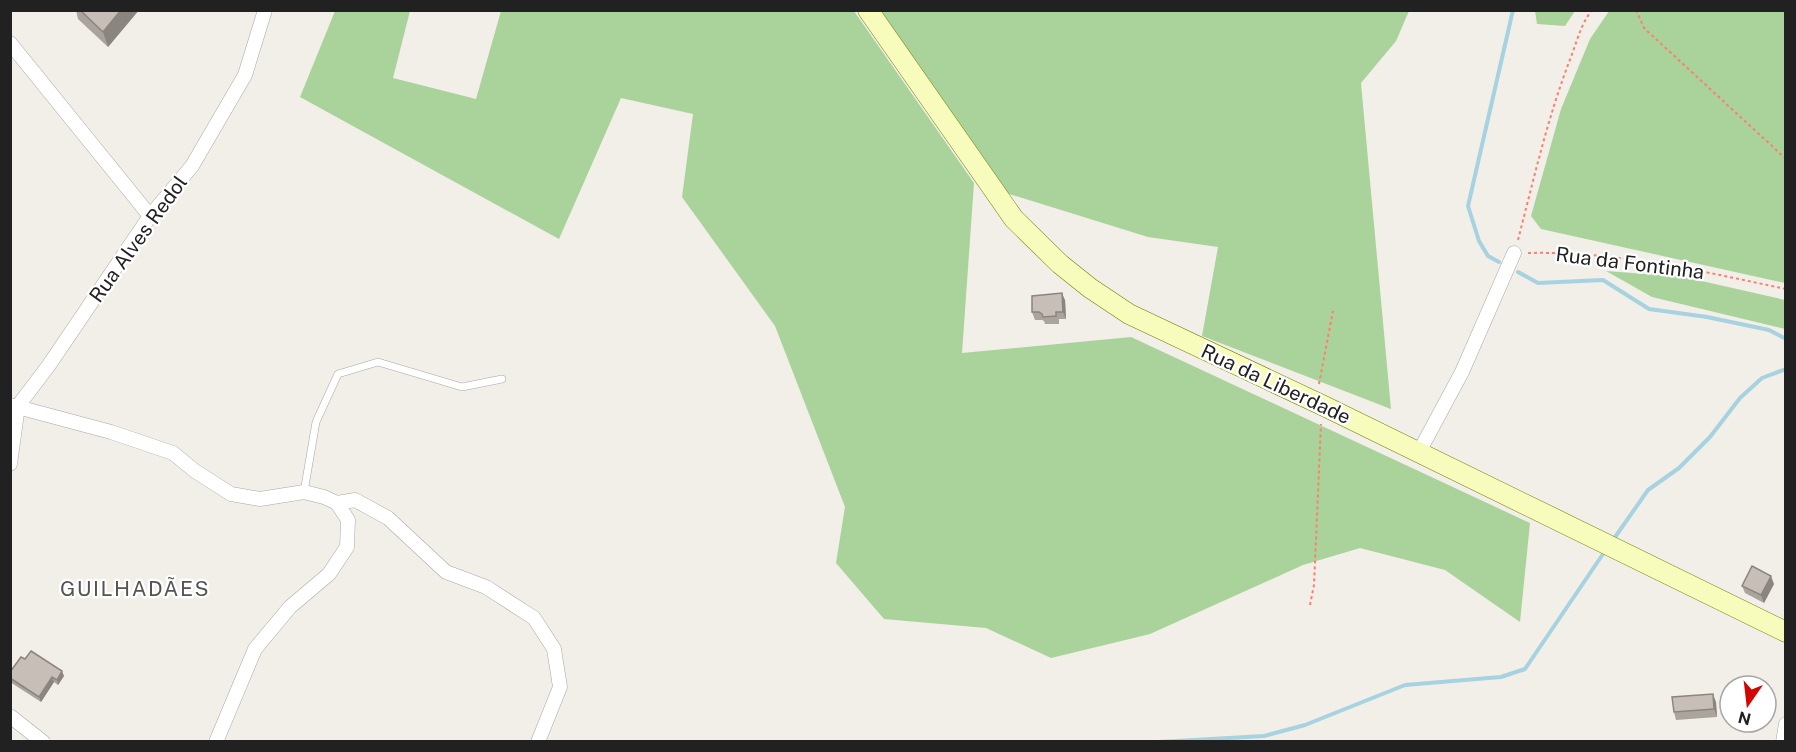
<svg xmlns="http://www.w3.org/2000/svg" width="1796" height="752" font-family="'Public Sans',sans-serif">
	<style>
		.forest { fill: #aad29b }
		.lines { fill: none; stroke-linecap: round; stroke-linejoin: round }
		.stream { stroke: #a7d2e0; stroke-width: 4 }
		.lane-casing { stroke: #a8a8a8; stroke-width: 8 }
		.street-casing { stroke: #a8a8a8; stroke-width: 15 }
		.secondary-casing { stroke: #6e7f02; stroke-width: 21 }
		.path { stroke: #fe7f6d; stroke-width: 2; stroke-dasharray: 3 3; stroke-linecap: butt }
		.lane { stroke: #fff; stroke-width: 7 }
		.street { stroke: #fff; stroke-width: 14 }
		.secondary { stroke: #f7fcbc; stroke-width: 20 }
		.wall { fill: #aba39d }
		.shaded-wall { fill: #8b8580 }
		.building { fill: #c7beb7; stroke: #8b8580; stroke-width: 1.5 }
		.labels { text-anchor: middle; stroke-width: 4.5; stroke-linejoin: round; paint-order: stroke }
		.street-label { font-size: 20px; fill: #212121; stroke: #fff }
		.neighbourhood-label { font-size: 21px; letter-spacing: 1.5px; fill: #545454; stroke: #fff }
	</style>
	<rect width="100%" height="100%" fill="#f2efe8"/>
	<g class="forest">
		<path d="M335,11h75l-17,67 83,21 25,-88h353l120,172 -12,170 169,-16 399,186 -10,99 -75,-52 -85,-22 -57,17 -153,69 -99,24 -65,-30 -102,-9 -48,-56 9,-56 -70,-181 -93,-129 11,-83 -72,-16 -62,141 -259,-142z"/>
		<path d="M881,11h528l-13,30 -35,42 30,326 -189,-73 16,-89 -70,-10 -142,-44z"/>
		<path d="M1535,11v-1l40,1 -10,15 -28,-2z"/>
		<path d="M1609,11h176v272l-244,-54 -10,-13 30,-107 29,-70z"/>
		<path d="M1606,271l78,6 101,23v29l-133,-32z"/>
	</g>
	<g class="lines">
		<g class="stream">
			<path d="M1499,262l-11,-6 -9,-15 -11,-35 45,-196"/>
			<path d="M1518,272l20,11 65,-3 46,29 58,8 62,13 17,9"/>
			<path d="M1613,540l35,-50 31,-22 31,-31 30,-39 22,-20 24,-9"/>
			<path d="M1158,742l106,-6 41,-11 100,-40 96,-8 24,-8 78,-115"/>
		</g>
		<g class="lane-casing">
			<path id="lane" d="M304,492l12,-70 22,-48 40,-12 84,25 40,-8"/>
		</g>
		<g class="street-casing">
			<g id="street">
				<path d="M10,43l140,173"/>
				<path d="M10,405l101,27 62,21 22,18 36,23 29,5 44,-7 20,5 13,6 11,17 -1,27 -18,27 -39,33 -35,42 -39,93"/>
				<path d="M1419,452l43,-80 52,-119"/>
				<path d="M10,464l8,-58 31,-41 101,-149 42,-50 53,-91 20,-65"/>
				<path d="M337,503l18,-3 33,18 58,54 40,15 48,31 20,31 6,38 -22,55"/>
				<path d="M10,716l33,26"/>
				<path d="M1783,742l3,-18"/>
			</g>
		</g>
		<g class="secondary-casing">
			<path id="secondary" d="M868,10l146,209 46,45 30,24 39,26 195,92 462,226"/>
		</g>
		<g class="path">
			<path d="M1636,10l8,18 142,131"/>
			<path d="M1518,240c16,-62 30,-124 53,-183 6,-16 10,-33 21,-47"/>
			<path d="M1528,253c87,-2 173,18 258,36"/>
			<path d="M1319,384l14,-73"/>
			<path d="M1310,605l4,-20 7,-161"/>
		</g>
		<use href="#lane" class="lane"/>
		<use href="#street" class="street"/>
		<use href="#secondary" class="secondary"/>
	</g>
	<g class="wall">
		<path d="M76,10h63l-31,37 -30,-28z"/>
		<path d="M1065,300l1,19h-7v5h-14l-1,-3 -2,-1h-7l-3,-8z"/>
		<path d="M1774,584l-10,19 -19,-10 -3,-7z"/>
		<path d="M25,659l39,17 -6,9 -4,-3 -13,20 -31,-20v-10z"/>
		<path d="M1716,702l1,15 -41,3 -2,-8z"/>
	</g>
	<g class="shaded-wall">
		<path d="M121,10h18l-31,37 -5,-15z"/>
		<path d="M1062,293l3,7 1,19 -3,-7z"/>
		<path d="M1771,576l3,8 -10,19 -3,-8z"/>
		<path d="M62,671l2,5 -6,9 -1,-5z"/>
		<path d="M52,677l2,5 -13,20 -2,-5z"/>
		<path d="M1713,694l3,8 1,15 -3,-8z"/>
	</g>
	<g class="building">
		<path d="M80,10h41l-18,22z"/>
		<path d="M1062,293l1,19h-7v4l-13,1 -1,-3 -3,-2h-7v-16z"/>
		<path d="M1752,566l19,10 -10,19 -19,-9z"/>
		<path d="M31,651l31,20 -5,9 -5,-3 -13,20 -29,-19v-6l11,-15 4,2z"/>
		<path d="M1713,694l1,15 -40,3 -2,-15z"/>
	</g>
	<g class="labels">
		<g class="street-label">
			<text transform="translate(138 239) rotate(-54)" y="7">Rua Alves Redol</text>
			<text transform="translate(1630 263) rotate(7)" y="7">Rua da Fontinha</text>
			<text transform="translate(1276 384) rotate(25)" y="7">Rua da Liberdade</text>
		</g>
		<g class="neighbourhood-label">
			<text x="135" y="596">GUILHADÃES</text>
		</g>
	</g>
	<rect width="1796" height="752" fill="none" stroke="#212121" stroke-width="24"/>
	<g transform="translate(1748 704) rotate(194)"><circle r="28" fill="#ffffff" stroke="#a6a6a6" stroke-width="1.5"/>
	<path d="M0-4.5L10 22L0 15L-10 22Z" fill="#d20500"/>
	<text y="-9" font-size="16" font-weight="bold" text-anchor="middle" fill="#212121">N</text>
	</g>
</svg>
